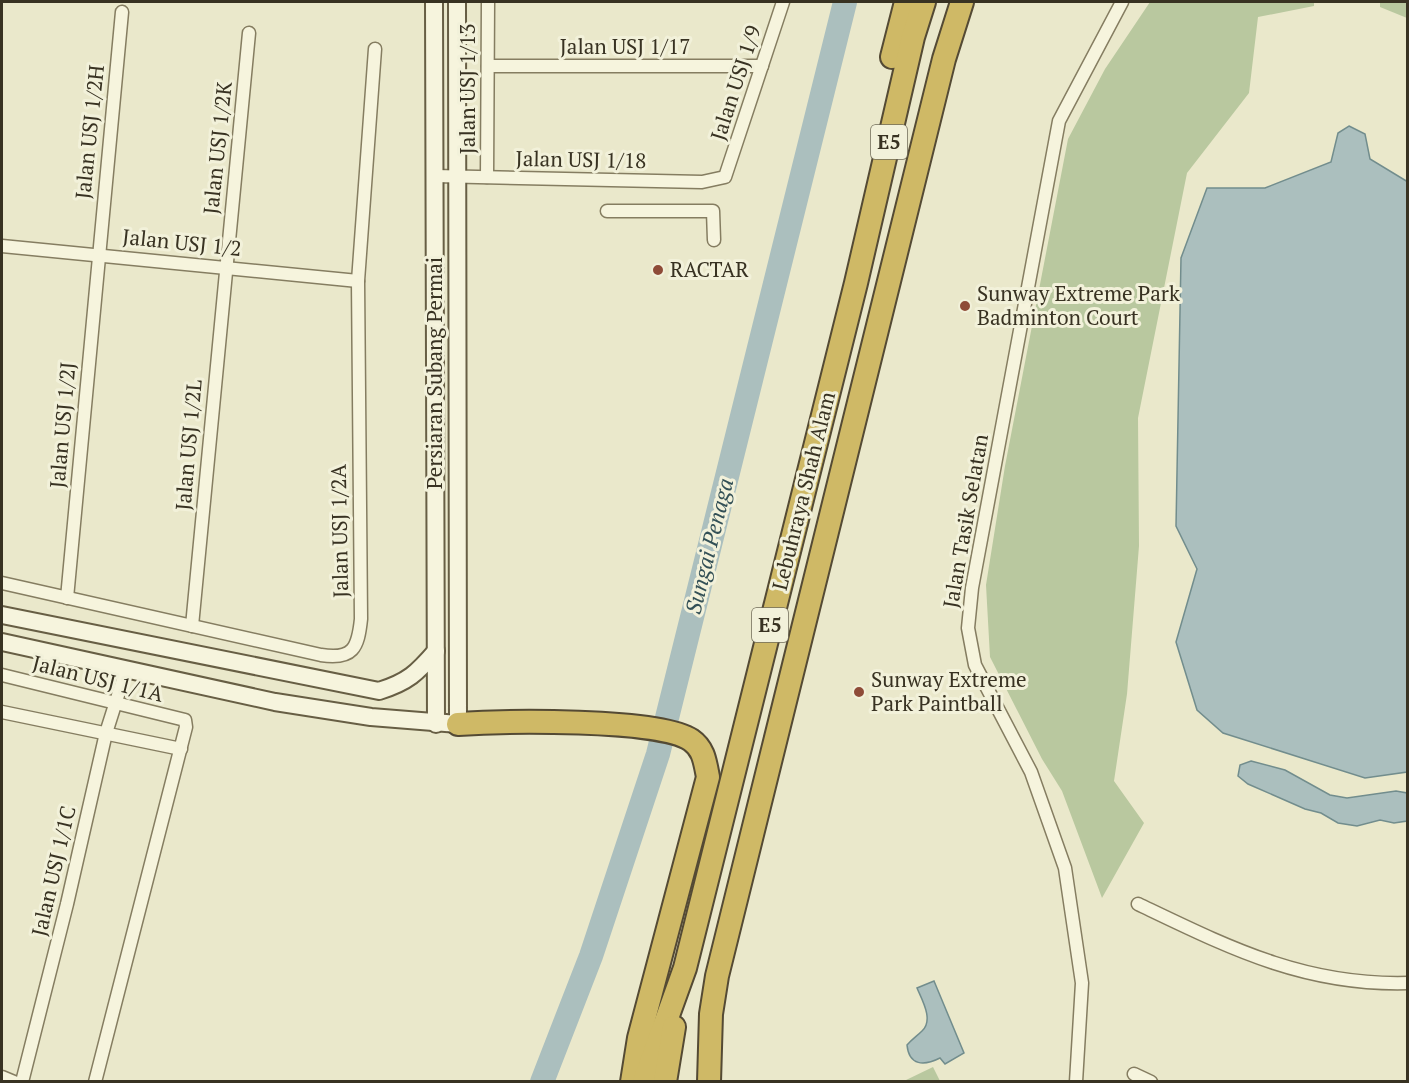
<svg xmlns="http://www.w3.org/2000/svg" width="1409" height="1083" font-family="'PT Serif',serif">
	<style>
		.green { fill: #b9c89f }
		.water { fill: #abbfbe; stroke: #728d8d; stroke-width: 1.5 }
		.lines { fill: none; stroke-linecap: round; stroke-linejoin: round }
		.river { stroke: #abbfbe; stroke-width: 24 }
		.street-casing { stroke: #857d61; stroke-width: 15 }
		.secondary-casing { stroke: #675e44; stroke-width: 20 }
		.highway-casing { stroke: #544a34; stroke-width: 26 }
		.street { stroke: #f6f4dd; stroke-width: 12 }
		.secondary { stroke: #f6f4dd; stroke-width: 16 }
		.highway { stroke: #cfb966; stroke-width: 22 }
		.poi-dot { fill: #8e4b37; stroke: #f2f1da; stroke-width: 2 }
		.labels { text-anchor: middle; stroke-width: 6; stroke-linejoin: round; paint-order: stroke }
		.shield { fill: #f2f1da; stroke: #706b59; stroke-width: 1.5 }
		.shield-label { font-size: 20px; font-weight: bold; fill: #383222 }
		.street-label { font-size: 21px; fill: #383222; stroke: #f2f1da }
		.poi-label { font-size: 21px; fill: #383222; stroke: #f2f1da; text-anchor: start }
		.water-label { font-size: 22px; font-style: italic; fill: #335056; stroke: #f2f1da }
	</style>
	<rect width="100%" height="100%" fill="#eae8cb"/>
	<g class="green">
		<path d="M1150,2h164v4l-56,11 -9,76 -62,80 -49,245 1,128 -12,148 -13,87 30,42 -42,75 -40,-107 -20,-32 -52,-102 -4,-72 19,-119 63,-327 37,-70z"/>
		<path d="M1380,2h27v16l-27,-11z"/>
		<path d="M933,1067l7,14h-36z"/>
	</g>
	<g class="water">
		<path d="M1349,126l16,8 5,25 38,23 -1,590 -42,6 -142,-45 -26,-23 -21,-68 21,-73 -21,-43 5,-268 26,-70h58l66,-26 7,-29z"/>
		<path d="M1251,761l34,9 45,25 17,3 49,-7 11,2v28l-13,2 -14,-3 -23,6 -19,-3 -17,-10 -16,-4 -57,-25 -10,-8 2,-11z"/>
		<path d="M934,981l30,72 -19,11 -5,-6c-16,8 -31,8 -33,-13 5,-6 10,-9 15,-14 12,-11 0,-31 -5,-43z"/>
	</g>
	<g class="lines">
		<path class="river" d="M542,1082l49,-126 67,-202 187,-752"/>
		<g class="street-casing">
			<g id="street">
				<path d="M488,66h274"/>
				<path d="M435,176l267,6 23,-5 58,-175"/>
				<path d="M487,177l1,-175"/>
				<path d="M607,211h106l1,29"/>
				<path d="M2,246l356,35"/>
				<path d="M2,583l319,72c32,5 37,-7 40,-36l-3,-338 17,-232"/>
				<path d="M67,598l55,-586"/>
				<path d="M192,626l57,-593"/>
				<path d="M2,675l183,45 1,7 -91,355"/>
				<path d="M2,712l179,37"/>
				<path d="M1138,904c90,43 166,82 270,79"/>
				<path d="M1134,1074l17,8"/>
				<path d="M2,1077l12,5"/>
				<path d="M22,1082l45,-178 39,-171 20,-63"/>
				<path d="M1076,1082l6,-99 -17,-115 -34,-96 -56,-107 -7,-37 4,-40 87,-467 63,-119"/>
			</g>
		</g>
		<g class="secondary-casing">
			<g id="secondary">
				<path d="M434,2l2,722"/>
				<path d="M2,615l377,76c29,-9 38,-18 57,-40"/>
				<path d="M2,642l273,60 96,15 87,7 -1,-722"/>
			</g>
		</g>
		<g class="highway-casing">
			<g id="highway">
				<path d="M892,57l14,-55"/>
				<path d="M458,724c44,-3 201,-6 233,16 13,9 14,22 17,37l-69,261 -7,44"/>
				<path d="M644,1082l41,-114 171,-685 57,-246 11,-35"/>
				<path d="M665,1082l9,-55"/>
				<path d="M709,1082l2,-68 6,-38 227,-917 18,-57"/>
			</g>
		</g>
		<use href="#street" class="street"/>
		<use href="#secondary" class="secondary"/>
		<use href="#highway" class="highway"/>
	</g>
	<g class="poi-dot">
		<circle cx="658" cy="270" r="6"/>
		<circle cx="965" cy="306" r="6"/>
		<circle cx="859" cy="692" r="6"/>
	</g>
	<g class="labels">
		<g class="shield">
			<rect x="871" y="125" width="36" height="34" rx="4.5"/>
			<rect x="752" y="608" width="36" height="34" rx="4.5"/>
		</g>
		<g class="shield-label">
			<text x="889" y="149">E5</text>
			<text x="770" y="632">E5</text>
		</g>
		<g class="street-label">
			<text x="625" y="54">Jalan USJ 1/17</text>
			<text transform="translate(736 83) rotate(-72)" y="7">Jalan USJ 1/9</text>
			<text transform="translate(468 89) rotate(-90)" y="7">Jalan USJ 1/13</text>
			<text transform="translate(90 132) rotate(-84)" y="7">Jalan USJ 1/2H</text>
			<text transform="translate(218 148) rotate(-84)" y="7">Jalan USJ 1/2K</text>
			<text transform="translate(581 160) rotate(1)" y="7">Jalan USJ 1/18</text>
			<text transform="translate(182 243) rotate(6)" y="7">Jalan USJ 1/2</text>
			<text transform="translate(435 373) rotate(-90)" y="7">Persiaran Subang Permai</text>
			<text transform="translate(63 425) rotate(-85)" y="7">Jalan USJ 1/2J</text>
			<text transform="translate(189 445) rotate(-85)" y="7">Jalan USJ 1/2L</text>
			<text transform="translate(804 491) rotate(-76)" y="7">Lebuhraya Shah Alam</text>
			<text transform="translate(966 521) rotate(-80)" y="7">Jalan Tasik Selatan</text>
			<text transform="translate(340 531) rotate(-91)" y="7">Jalan USJ 1/2A</text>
			<text transform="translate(98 679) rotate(14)" y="7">Jalan USJ 1/1A</text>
			<text transform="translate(54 871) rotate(-77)" y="7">Jalan USJ 1/1C</text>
		</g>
		<g class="poi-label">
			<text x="670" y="277">RACTAR</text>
			<text x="977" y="301">Sunway Extreme Park<tspan x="977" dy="24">Badminton Court</tspan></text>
			<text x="871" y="687">Sunway Extreme<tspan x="871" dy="24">Park Paintball</tspan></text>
		</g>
		<g class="water-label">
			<text transform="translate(709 546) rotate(-76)" y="8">Sungai Penaga</text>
		</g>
	</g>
	<rect width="1409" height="1083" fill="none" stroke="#383222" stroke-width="6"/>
</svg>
